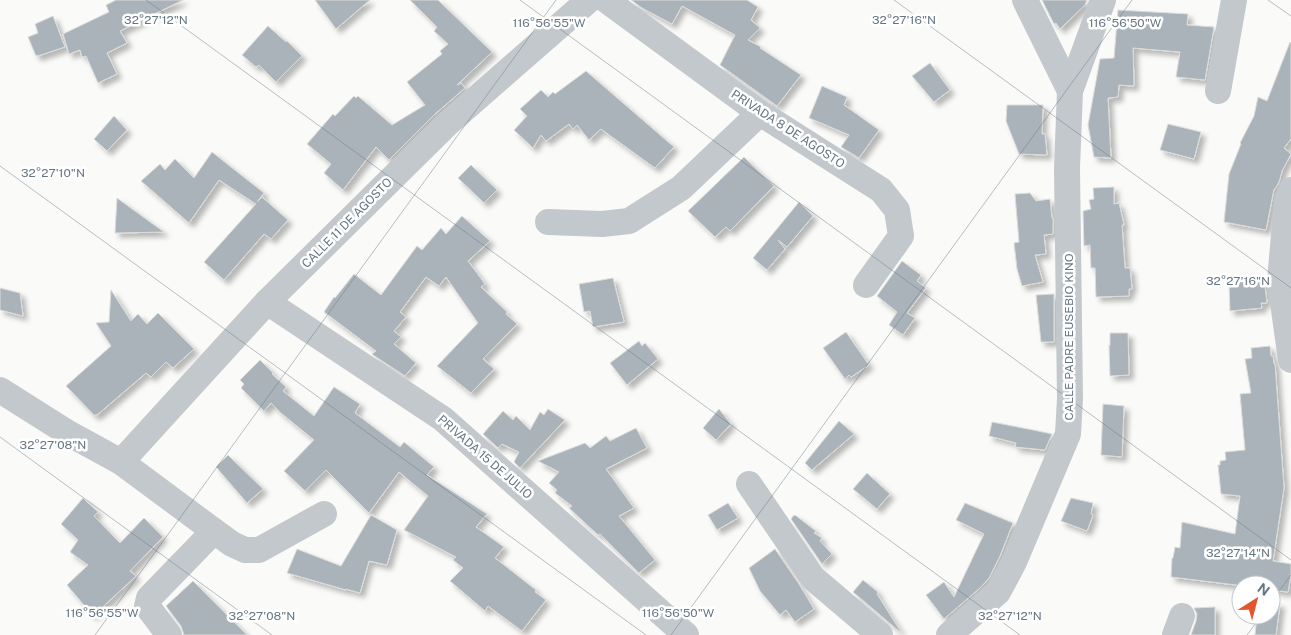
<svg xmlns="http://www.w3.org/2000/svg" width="1291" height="635" font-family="'Public Sans',sans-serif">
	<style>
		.building { fill: #aab3b9; stroke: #dcdcda; filter: url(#shadow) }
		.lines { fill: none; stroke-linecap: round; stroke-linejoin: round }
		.street { stroke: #c3c8cc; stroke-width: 26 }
		.ticks { fill: none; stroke: #657683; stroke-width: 1; stroke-opacity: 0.45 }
		.labels { text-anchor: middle; stroke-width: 5; stroke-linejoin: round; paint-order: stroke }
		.street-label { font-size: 12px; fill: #657683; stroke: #fff }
		.ticks-label { font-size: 12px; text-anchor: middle; fill: #657683; stroke: #fff; stroke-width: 5; stroke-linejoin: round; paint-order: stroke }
	</style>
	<defs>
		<filter id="shadow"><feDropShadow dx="4.5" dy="4.5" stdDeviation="2.5" flood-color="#0004"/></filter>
	</defs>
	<rect width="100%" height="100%" fill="#fafaf8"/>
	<g class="building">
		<path d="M116,0h67l-63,31 7,12 -20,10 10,21 -19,9 -12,-27 -4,1 -2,-7 -11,4 -6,-20 46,-22 -3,-7z"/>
		<path d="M315,0h55l-34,29z"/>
		<path d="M410,0h28l54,52 -35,33 4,-2 4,5 -30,26 -46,46 -13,-13 -33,43 -19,-17 7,-9 -24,-20 26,-30 2,2 19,-20 2,2 2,-2 34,29 33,-20 -18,-23 35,-28 -2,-3 8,-7 -14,-13 3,-4z"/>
		<path d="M631,0h116l11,7 -7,13 9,8 -12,12 13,7 -1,1 41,27 -24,31 -57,-41 15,-30 -53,-29 -10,18 -30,-16z"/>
		<path d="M1042,0h45l-2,5 -25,24 -4,-6 -2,1z"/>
		<path d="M1118,10l70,4 -1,11 27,2 -9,53 -29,-3 4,-25 -47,-4 1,38 -15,-1 -1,12 -10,1 3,60 -17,-1 -6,-32 12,-66 14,-1z"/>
		<path d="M53,16l12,31 -27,9v-1l-2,1 -8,-19 10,-4 -3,-9z"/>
		<path d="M268,26l18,16 1,-1 15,15 -26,26 -17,-17 -3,2 -14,-12z"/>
		<path d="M1290,42l1,1v96l-7,9 7,6 -9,17 -3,11 -4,7h-1l-8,41 -42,-8 5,-48 12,-30 -1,-1 14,-27 4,-19 9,4z"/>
		<path d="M930,63l20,27 -16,12 -22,-26z"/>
		<path d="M586,71l88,76 -19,21 -54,-39 -12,11 -12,-15 -4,4 -4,-5 -23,17 -5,-6 -8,13 -19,-18 13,-14 -7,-7 21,-19 7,7 5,-5 2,2z"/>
		<path d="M822,86l25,11 -3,8 35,25 -20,28 -18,-11 8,-12 -40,-17z"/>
		<path d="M1007,105h36l-1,29h3l2,21 -28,-1 -13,-33z"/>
		<path d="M114,116l13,14 -20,21 -13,-12z"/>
		<path d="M1168,124l33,8 -7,27 -34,-9z"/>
		<path d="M212,152l52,41 -7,9 5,-5 26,23 -17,19 -7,-5 -40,46 -20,-18 52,-58 -37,-24 -30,43 -48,-42 19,-17 5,6 10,-11 19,19z"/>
		<path d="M744,157l30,29 -44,45 -4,-4 -11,10 -27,-26z"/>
		<path d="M471,165l26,25 -13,13 -26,-25z"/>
		<path d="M1114,187v17l5,-1 5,22h-2l3,43h5l2,21h-3v7l-33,1 -1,-29h-4l-1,-23 -6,1 -1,-35 8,-2 -2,-9 5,-1 -1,-11z"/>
		<path d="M1030,193l6,8 14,-2 2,19h1v16l-9,1 2,19 -11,1 8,27 -21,4 -5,-17 -3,-26 5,-1 -4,-48z"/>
		<path d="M117,198l47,34 -49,1z"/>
		<path d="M799,202l14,14 -26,31 -9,-7 7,9 -18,21 -14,-12z"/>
		<path d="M462,216l28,25 -22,20 17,23 -4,3 26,25 -1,2 11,10 -34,35 11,10 -23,24 -34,-27 41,-43 -32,-46 -7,9 -13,-9 -26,35 6,5 -12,14 7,6 -7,7 22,19 -11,13 -32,-21 -1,-1 4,-3 -52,-39 10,-15 1,1 19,-24 27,21 36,-49 5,4 19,-22 5,6z"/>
		<path d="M902,261l19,14 -4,6 9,7 -19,25 8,5 -12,17 -14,-10 8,-13 -20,-16z"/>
		<path d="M613,278l11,44 -31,5 -3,-16 -6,1 -5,-28z"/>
		<path d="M1264,278l3,25h-6l1,5 -32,3 -1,-29z"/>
		<path d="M0,288l20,5 3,23 -23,-6z"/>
		<path d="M111,290l20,31 7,-7 9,10 11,-11 36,36 -21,19 -7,-6 -15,15 -5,-4 -49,42 -1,-1 -1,2 -29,-30 45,-40 -15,-23 13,-1z"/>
		<path d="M1054,294v48h-13l-5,-47z"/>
		<path d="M846,332l23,33 -18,12 -2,-2 -4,4 -22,-31z"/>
		<path d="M1110,333h18l1,42 -19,1 -1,-31 1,1z"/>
		<path d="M639,341l3,5 3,-3 13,16 -31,26 -17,-22z"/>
		<path d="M1270,346l1,10h2l1,8h1l9,124 -11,73 18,3v11l-3,17 -17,-2v-5h-35l-65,-8 1,-19h1l2,-11 5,1 2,-26 53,12 5,-38 -19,-2 -3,-29h2v-4l6,-1 -1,-8 20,-2 -5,-56 11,-1 -6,-34 7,-1 -1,-10z"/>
		<path d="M260,360l13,13 -1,1 14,13 -3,4 31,25 20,-29 26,17 -5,9 45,34 4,-5 30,25 -7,8 60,39 -11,13 28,20 -9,11 41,32 -1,2 11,8 -24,31 -34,-25 -3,5 -35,-30 13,-13 -10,-8 3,-3 -52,-27 24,-34 -29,-24 -30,41 -43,-43 -21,21 -21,-20 30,-31 -33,-27 -10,-10 -7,8 -23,-23 3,-4 -4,-4z"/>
		<path d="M1103,404l21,2 -2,51 -21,-2z"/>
		<path d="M548,409l17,11 -45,48 -6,-6 5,-10 -17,-8 -4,4 -15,-14 20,-23 10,9 3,-4 14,14 10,-18 4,3z"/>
		<path d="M719,409l12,15 -15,16 -13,-12z"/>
		<path d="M839,421l15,13 -42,36 -7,-7z"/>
		<path d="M992,422l41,8 19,4 -7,16 -30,-3 1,-4 -27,-7z"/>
		<path d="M636,428l11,20 -41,21 28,39 -15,8 36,44 -16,13 -39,-39 -2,1 -29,-27 3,-2 -17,-13 2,-3 -8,-7 10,-11 -21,-11 47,-18 5,5 16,-12 4,5z"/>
		<path d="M228,455l35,34 -16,14 -31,-36z"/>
		<path d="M867,473l23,21 -13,15 -24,-20z"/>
		<path d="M83,498l15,14 -4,4 26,27 24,-25 19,19 -33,34 6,5 -43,40 -26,-31 21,-20 -18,-13 8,-12 -17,-16z"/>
		<path d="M1071,498l22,5 -2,11 2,1 -6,16 -26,-10z"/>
		<path d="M728,503l10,15 -21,12 -9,-15z"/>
		<path d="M965,503l48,20 -13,33 -11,22 -8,9 -37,32 -18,-24 18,-13 10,15 30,-63 -28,-14z"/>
		<path d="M371,515l26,15 -10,35 -18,-4 -9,32 -14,-4v1l-59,-17 10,-24 44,17z"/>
		<path d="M794,515l1,1v-1l21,16 -2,2 8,5 -2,3 12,13 -10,10 -31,-45z"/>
		<path d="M775,549l24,35 15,25 -19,13 -9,-12 -6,5 -20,-24 -11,-23z"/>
		<path d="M863,580l15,12 -1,2 24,38h-1l-47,-40z"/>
		<path d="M193,581l54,54h-63l-3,-9 -15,-20z"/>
		<path d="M1271,603h9l-4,32h-21l2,-20h14z"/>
		<path d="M1215,607v28h-24l5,-14 1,-7 -3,-6z"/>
	</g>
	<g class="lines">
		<g class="street">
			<path d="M606,0l154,113 121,77 16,20 4,26 -35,49"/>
			<path d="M1025,0l45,91"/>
			<path d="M1218,91l16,-91"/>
			<path d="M1291,190l-4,10 -7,81 11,79"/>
			<path d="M548,222l54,2 27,-3 52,-33 79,-75"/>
			<path d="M267,302l176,117 243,216"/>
			<path d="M0,390l68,43 53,29 93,69 18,13 13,6h14l65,-36"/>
			<path d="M121,462l146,-160 179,-177 143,-125"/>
			<path d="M749,484l64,94 67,57"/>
			<path d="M169,635l-22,-29 2,-8 65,-67"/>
			<path d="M949,635l49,-43 16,-30 54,-128 2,-35 -3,-231 3,-77 33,-91"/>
			<path d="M1175,635l7,-19"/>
		</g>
	</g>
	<path class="ticks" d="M146,0l874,635M520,0l771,560M894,0l397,288M1268,0l23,16M0,166l646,469M0,437l272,198M1271,602l20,-27M95,635l461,-635M671,635l461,-635M1247,635l15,-20"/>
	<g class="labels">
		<g class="street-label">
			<text transform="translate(788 129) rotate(33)" y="4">PRIVADA 8 DE AGOSTO</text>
			<text transform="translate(347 223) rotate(-45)" y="4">CALLE 11 DE AGOSTO</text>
			<text transform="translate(1069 337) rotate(-90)" y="4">CALLE PADRE EUSEBIO KINO</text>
			<text transform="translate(485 457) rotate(41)" y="4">PRIVADA 15 DE JULIO</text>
		</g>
	</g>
	<g class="ticks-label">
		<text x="904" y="24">32°27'16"N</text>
		<text x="156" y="24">32°27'12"N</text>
		<text x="549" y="27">116°56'55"W</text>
		<text x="1125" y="27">116°56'50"W</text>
		<text x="53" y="177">32°27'10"N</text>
		<text x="1238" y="285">32°27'16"N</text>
		<text x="53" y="449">32°27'08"N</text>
		<text x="1238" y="557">32°27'14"N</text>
		<text x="102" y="617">116°56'55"W</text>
		<text x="678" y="617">116°56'50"W</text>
		<text x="262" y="620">32°27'08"N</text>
		<text x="1010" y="620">32°27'12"N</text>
	</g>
	<g transform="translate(1256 600) rotate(36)"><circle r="24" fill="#ffffff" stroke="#c1c8cd"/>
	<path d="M0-4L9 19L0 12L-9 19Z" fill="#e4572e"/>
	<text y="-8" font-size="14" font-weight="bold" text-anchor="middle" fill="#657683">N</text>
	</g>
</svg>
